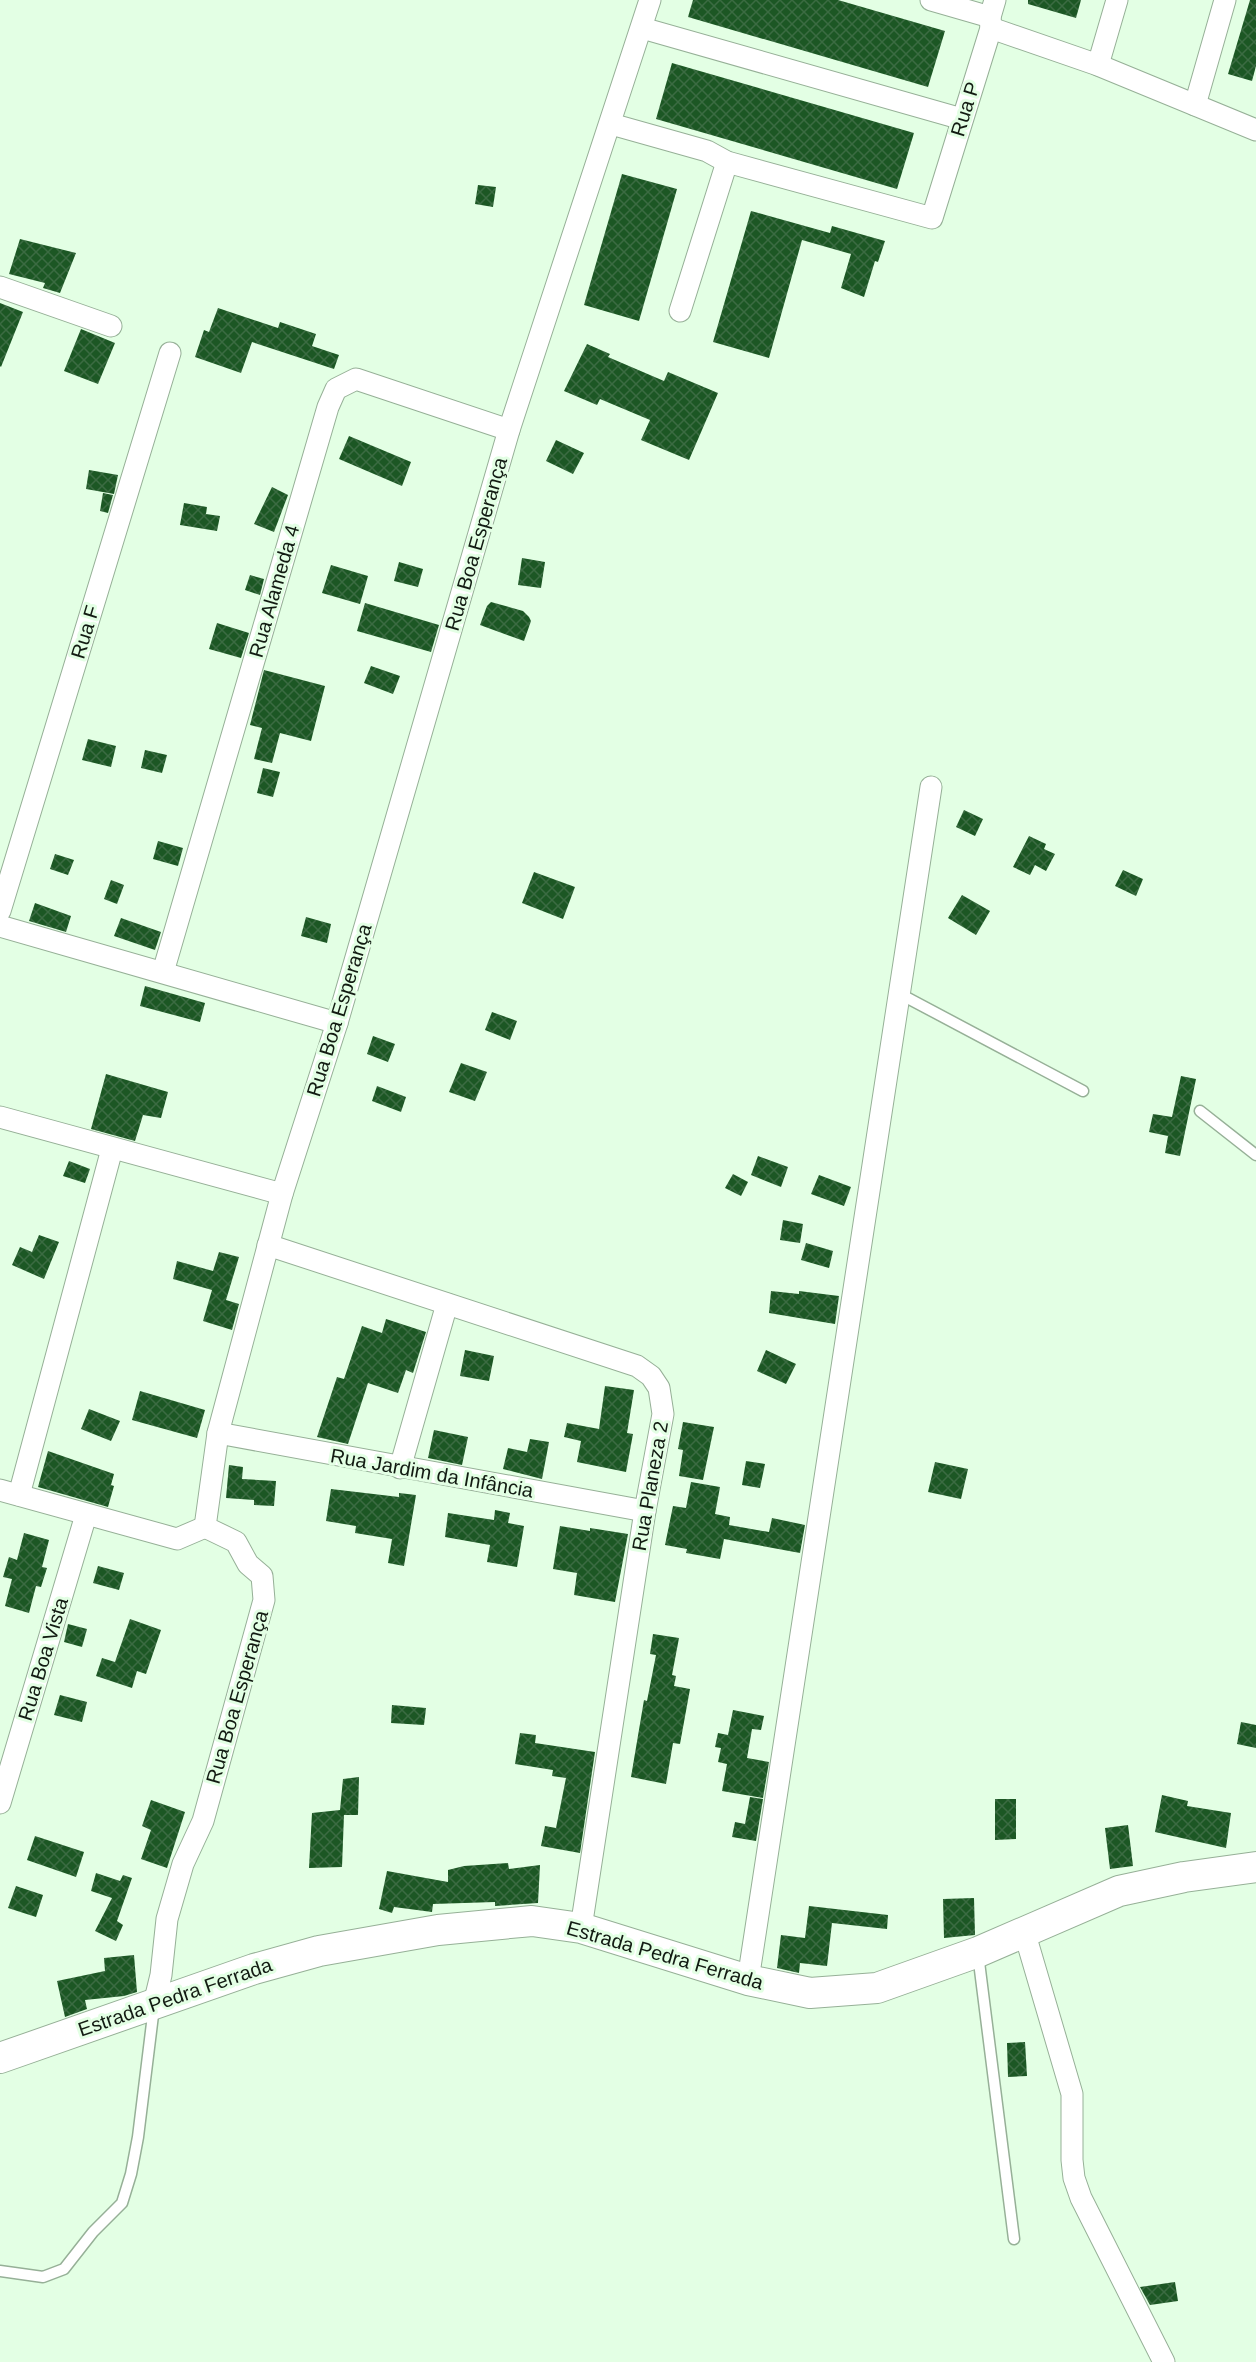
<svg xmlns="http://www.w3.org/2000/svg" width="1256" height="2362" font-family="Arial,sans-serif">
	<style>
		.building { fill: url(#building-cross-hatch) }
		.lines { fill: none; stroke-linecap: round; stroke-linejoin: round }
		.lane-casing { stroke: #96b097; stroke-width: 13 }
		.street-casing { stroke: #96b097; stroke-width: 23 }
		.secondary-casing { stroke: #96b097; stroke-width: 32 }
		.lane { stroke: #fff; stroke-width: 10 }
		.street { stroke: #fff; stroke-width: 21 }
		.secondary { stroke: #fff; stroke-width: 30 }
		.labels { text-anchor: middle; stroke-width: 6; stroke-linejoin: round; paint-order: stroke }
		.street-label { font-size: 20px; fill: #121b12; stroke: #e3ffe4 }
	</style>
	<defs>
		<pattern id="building-cross-hatch" width="8" height="8" patternUnits="userSpaceOnUse" patternTransform="scale(1.5)"><rect width="8" height="8" fill="#1c5724"/><path d="M0 0l8 8M0 8l8-8" fill="none" stroke="#3b6b42"/></pattern>
	</defs>
	<rect width="100%" height="100%" fill="#e3ffe4"/>
	<g class="building">
		<path d="M693,0h145l107,31 -17,56 -240,-70z"/>
		<path d="M1028,0h53l-5,18 -48,-14z"/>
		<path d="M1250,0h6v66l-4,15 -24,-7z"/>
		<path d="M672,63l242,70 -17,56 -241,-70z"/>
		<path d="M622,174l55,15 -38,132 -55,-16z"/>
		<path d="M478,185l18,2 -3,20 -18,-3z"/>
		<path d="M751,211l79,22 2,-7 53,15 -7,21 -3,-1 -11,36 -23,-9 10,-34 -49,-14 -33,118 -56,-16z"/>
		<path d="M20,239l56,14 -16,40 -17,-5 2,-5 -36,-9z"/>
		<path d="M0,303l23,9 -22,55 -1,-1z"/>
		<path d="M218,308l60,20 2,-6 36,12 -4,12 27,9 -5,14 -82,-27 -11,31 -46,-16 9,-27 5,2z"/>
		<path d="M81,329l34,14 -17,41 -34,-13z"/>
		<path d="M587,344l23,10 -2,3 56,24 4,-9 50,21 -29,67 -48,-20 9,-20 -50,-21 -3,6 -33,-14z"/>
		<path d="M349,436l62,26 -9,24 -63,-27z"/>
		<path d="M556,440l28,13 -11,21 -27,-13z"/>
		<path d="M89,470l29,5 -4,19 -28,-5z"/>
		<path d="M272,487l16,8 -14,37 -20,-8z"/>
		<path d="M103,493l10,2 -5,18 -8,-2z"/>
		<path d="M184,503l23,4 -1,7 14,2 -3,15 -37,-6z"/>
		<path d="M522,558l23,4 -4,26 -23,-3z"/>
		<path d="M399,562l24,7 -5,18 -24,-6z"/>
		<path d="M331,565l37,11 -8,28 -38,-11z"/>
		<path d="M250,575l14,4 -4,16 -15,-5z"/>
		<path d="M491,602l32,9 6,6 2,4 -7,20 -44,-16 7,-19z"/>
		<path d="M365,603l74,22 -8,27 -74,-21z"/>
		<path d="M217,623l32,10 -8,25 -32,-9z"/>
		<path d="M371,666l29,10 -7,18 -29,-11z"/>
		<path d="M264,670l61,16 -14,55 -31,-8 -8,30 -18,-4 8,-31 -12,-3z"/>
		<path d="M88,739l28,7 -5,21 -29,-7z"/>
		<path d="M145,750l22,5 -5,18 -21,-5z"/>
		<path d="M263,768l17,4 -7,25 -16,-4z"/>
		<path d="M964,810l19,9 -8,17 -19,-9z"/>
		<path d="M1029,836l17,8 -2,5 11,5 -9,17 -11,-6 -5,10 -17,-8z"/>
		<path d="M158,841l25,7 -5,18 -25,-7z"/>
		<path d="M55,854l19,6 -6,15 -18,-6z"/>
		<path d="M1123,870l20,9 -7,17 -21,-10z"/>
		<path d="M534,872l41,15 -12,32 -41,-16z"/>
		<path d="M111,880l13,5 -7,19 -13,-5z"/>
		<path d="M962,895l28,16 -14,24 -28,-17z"/>
		<path d="M35,903l36,13 -5,16 -37,-11z"/>
		<path d="M306,917l25,7 -4,19 -26,-7z"/>
		<path d="M121,918l40,14 -6,18 -41,-14z"/>
		<path d="M145,986l60,17 -5,19 -60,-16z"/>
		<path d="M492,1012l25,9 -7,19 -25,-10z"/>
		<path d="M373,1036l22,8 -7,18 -21,-8z"/>
		<path d="M461,1063l26,9 -12,29 -26,-9z"/>
		<path d="M106,1074l62,18 -7,26 -18,-3 -8,26 -44,-12z"/>
		<path d="M1181,1076l15,3 -16,77 -15,-3 3,-17 -19,-4 4,-18 19,3z"/>
		<path d="M377,1086l29,11 -5,15 -29,-11z"/>
		<path d="M758,1156l30,11 -7,20 -30,-12z"/>
		<path d="M69,1161l21,8 -5,14 -22,-7z"/>
		<path d="M733,1174l15,8 -7,14 -16,-8z"/>
		<path d="M819,1175l32,12 -7,19 -33,-12z"/>
		<path d="M783,1220l20,4 -3,19 -20,-3z"/>
		<path d="M39,1235l20,7 -15,37 -32,-14 8,-18 12,5z"/>
		<path d="M806,1243l27,8 -4,17 -28,-8z"/>
		<path d="M219,1252l20,5 -13,43 13,4 -7,26 -29,-9 9,-31 -39,-11 4,-18 36,10z"/>
		<path d="M771,1291l28,3v-3l40,5 -4,28 -66,-11z"/>
		<path d="M386,1319l40,13 -13,41 -7,-3 -8,23 -30,-10 -20,61 -31,-7 20,-60 7,2 18,-53 20,7z"/>
		<path d="M465,1350l29,6 -5,25 -29,-5z"/>
		<path d="M766,1350l30,14 -10,20 -29,-13z"/>
		<path d="M605,1386l29,4 -7,43 6,1 -7,38 -49,-10 4,-21 -17,-4 3,-14 32,6z"/>
		<path d="M140,1391l65,19 -8,28 -65,-18z"/>
		<path d="M89,1409l31,12 -9,20 -30,-12z"/>
		<path d="M683,1422l31,5 -11,53 -24,-4 4,-26 -5,-1z"/>
		<path d="M434,1430l34,7 -6,28 -34,-7z"/>
		<path d="M530,1439l19,3 -7,37 -39,-10 5,-21 19,4z"/>
		<path d="M48,1451l66,23 -3,11 3,1 -6,21 -70,-20z"/>
		<path d="M746,1461l19,3 -5,24 -18,-3z"/>
		<path d="M935,1462l33,7 -7,30 -33,-7z"/>
		<path d="M229,1465l14,2 -1,12 34,2 -2,25 -20,-1v-5l-28,-2z"/>
		<path d="M691,1482l29,5 -5,27 15,3 -1,8 40,7 3,-14 33,7 -5,28 -76,-14 -4,20 -34,-6 1,-4 -22,-4 8,-39 13,2z"/>
		<path d="M331,1489l68,8v-4l17,2 -12,71 -16,-3 4,-24 -37,-6 1,-7 -30,-5z"/>
		<path d="M495,1510l15,3 -2,10 16,3 -7,41 -30,-5 3,-17 -45,-8 3,-24 46,7z"/>
		<path d="M560,1526l30,5v-3l38,6 -13,68 -41,-7 3,-22 -24,-4z"/>
		<path d="M24,1533l25,7 -7,27 5,1 -6,19 -5,-1 -7,27 -24,-7 7,-27 -9,-2 6,-20 8,3z"/>
		<path d="M98,1566l26,7 -5,17 -26,-7z"/>
		<path d="M130,1619l31,11 -15,44 -9,-3 -5,17 -36,-12 6,-18 13,4z"/>
		<path d="M68,1624l19,5 -5,18 -18,-5z"/>
		<path d="M653,1634l26,4 -7,37 4,1 -2,10 16,3 -10,55 -7,-1 -7,41 -35,-7 13,-77 3,1 9,-46 -6,-1z"/>
		<path d="M60,1695l27,7 -5,20 -28,-7z"/>
		<path d="M392,1705l34,3 -2,17 -33,-2z"/>
		<path d="M733,1710l31,6 -3,14 -9,-1 -5,29 22,4 -6,36 -41,-7 5,-27 -9,-2 3,-14 -6,-1 3,-14 10,2z"/>
		<path d="M1241,1722l15,3v23l-19,-4z"/>
		<path d="M520,1733l16,2 -1,8 60,9 -15,101 -39,-7 4,-20 11,2 10,-50 -14,-2 1,-6 -38,-6z"/>
		<path d="M359,1777l-1,38h-14l-2,52 -33,1 3,-55 28,-3 3,-31z"/>
		<path d="M1162,1795l26,6 -1,5 44,7 -5,35 -71,-16z"/>
		<path d="M750,1797l13,2 -7,42 -24,-4 3,-15 10,2z"/>
		<path d="M995,1799h21v40l-21,1z"/>
		<path d="M151,1800l34,12 -18,56 -26,-9 10,-29 -9,-4z"/>
		<path d="M1128,1825l5,41 -23,3 -5,-41z"/>
		<path d="M35,1836l49,16 -8,25 -49,-17z"/>
		<path d="M508,1863l1,6 31,-4 -2,38 -43,3v-4l-62,2 -1,8 -38,-5 -2,6 -13,-4 8,-38 61,11v-12l16,-4z"/>
		<path d="M96,1873l24,8 3,-6 9,3 -15,43 6,4 -7,16 -21,-10 17,-33 -21,-7z"/>
		<path d="M16,1886l27,9 -7,22 -28,-9z"/>
		<path d="M974,1898l1,37 -31,3 -1,-39z"/>
		<path d="M809,1906l79,9 -1,14 -55,-6 -5,43 -27,-3 -1,10 -22,-5 4,-33 24,3z"/>
		<path d="M134,1955l3,37 -13,4 -39,4 2,9 -22,8 -8,-36 48,-10 -1,-13z"/>
		<path d="M1025,2042l2,34 -19,1 -1,-34z"/>
		<path d="M1175,2282l3,19 -28,4 -10,-18z"/>
	</g>
	<g class="lines">
		<g class="lane-casing">
			<g id="lane">
				<path d="M900,994l183,97"/>
				<path d="M1200,1111l56,44"/>
				<path d="M978,1954l36,285"/>
				<path d="M0,2271l43,6 21,-8 29,-37 29,-29 9,-29 7,-37 16,-130"/>
			</g>
		</g>
		<g class="street-casing">
			<g id="street">
				<path d="M931,0l59,17"/>
				<path d="M642,28l320,91"/>
				<path d="M991,28l107,37 158,65"/>
				<path d="M1098,65l19,-65"/>
				<path d="M1195,105l30,-105"/>
				<path d="M611,124l96,27 20,11 205,56 59,-190 -1,-11 5,-17"/>
				<path d="M0,287l111,39"/>
				<path d="M680,311l47,-149"/>
				<path d="M0,911l170,-558"/>
				<path d="M0,926l337,97"/>
				<path d="M163,972l165,-565 8,-18 20,-10 153,51"/>
				<path d="M0,1117l282,77"/>
				<path d="M268,1245l369,121 14,10 8,12 4,26 -18,97 -64,417"/>
				<path d="M218,1433l427,78"/>
				<path d="M400,1468l47,-164"/>
				<path d="M0,1490l177,49 28,-12"/>
				<path d="M19,1495l93,-346"/>
				<path d="M0,1803l86,-288"/>
				<path d="M1024,1931l48,163v66l2,18 7,20 83,164"/>
				<path d="M748,1980l183,-1193"/>
				<path d="M154,2004l7,-29 6,-56 16,-55 20,-43 61,-221 -2,-24 -14,-12 -12,-22 -31,-15 13,-94 64,-239 55,-171 172,-593 141,-430"/>
			</g>
		</g>
		<g class="secondary-casing">
			<path id="secondary" d="M0,2058l254,-89 65,-18 119,-21 94,-9 49,7 167,52 62,13 67,-5 101,-36 141,-61 65,-14 72,-10"/>
		</g>
		<use href="#lane" class="lane"/>
		<use href="#street" class="street"/>
		<use href="#secondary" class="secondary"/>
	</g>
	<g class="labels">
		<g class="street-label">
			<text transform="translate(965 109) rotate(-73)" y="7">Rua P</text>
			<text transform="translate(476 544) rotate(-74)" y="7">Rua Boa Esperança</text>
			<text transform="translate(274 591) rotate(-74)" y="7">Rua Alameda 4</text>
			<text transform="translate(85 632) rotate(-73)" y="7">Rua F</text>
			<text transform="translate(339 1010) rotate(-73)" y="7">Rua Boa Esperança</text>
			<text transform="translate(432 1473) rotate(10)" y="7">Rua Jardim da Infância</text>
			<text transform="translate(650 1486) rotate(-80)" y="7">Rua Planeza 2</text>
			<text transform="translate(43 1659) rotate(-73)" y="7">Rua Boa Vista</text>
			<text transform="translate(237 1697) rotate(-74)" y="7">Rua Boa Esperança</text>
			<text transform="translate(665 1955) rotate(16)" y="7">Estrada Pedra Ferrada</text>
			<text transform="translate(175 1997) rotate(-19)" y="7">Estrada Pedra Ferrada</text>
		</g>
	</g>
</svg>
